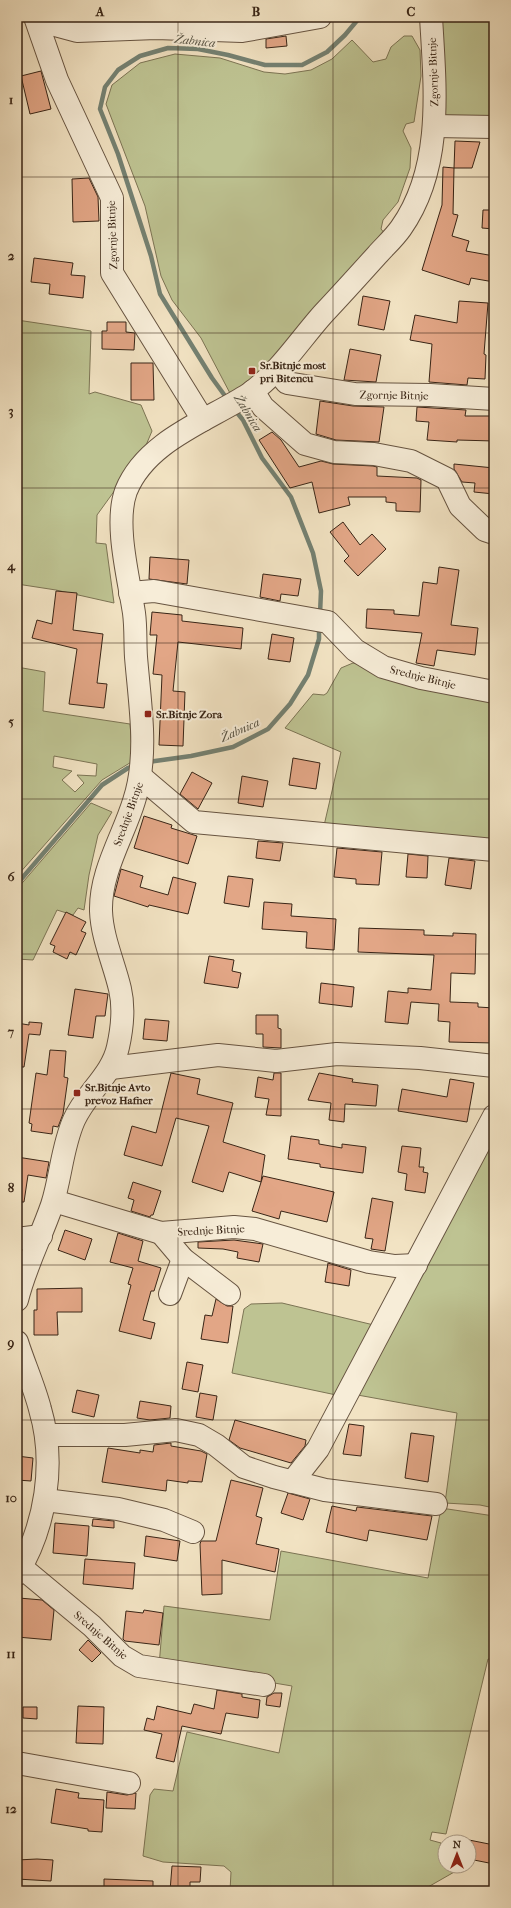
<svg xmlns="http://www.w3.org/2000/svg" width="511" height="1908" font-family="'IM FELL French Canon',serif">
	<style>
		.green { fill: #bec392; stroke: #7c7454; fill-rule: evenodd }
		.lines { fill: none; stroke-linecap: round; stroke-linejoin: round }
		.stream { stroke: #748172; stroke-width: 4.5 }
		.building { fill: #e2a686; stroke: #392516 }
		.minor-casing { stroke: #675441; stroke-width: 24 }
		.minor { stroke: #f7edd8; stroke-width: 22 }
		.grid { fill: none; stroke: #392516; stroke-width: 1; stroke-opacity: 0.55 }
		.poi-dot { fill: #8f2418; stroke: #f7edd8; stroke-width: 1.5 }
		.labels { text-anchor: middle; stroke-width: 4; stroke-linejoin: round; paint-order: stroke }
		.street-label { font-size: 11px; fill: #392516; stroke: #f7edd8 }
		.poi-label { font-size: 11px; font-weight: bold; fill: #392516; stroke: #f7edd8; text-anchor: start }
		.water-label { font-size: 12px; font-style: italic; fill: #575344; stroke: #f7edd8 }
		.neatline { fill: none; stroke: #392516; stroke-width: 1.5 }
		.grid-label { font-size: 13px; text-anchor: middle; font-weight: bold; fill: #392516 }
	</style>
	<rect width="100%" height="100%" fill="#f2e3c3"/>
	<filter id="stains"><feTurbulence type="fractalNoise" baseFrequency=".005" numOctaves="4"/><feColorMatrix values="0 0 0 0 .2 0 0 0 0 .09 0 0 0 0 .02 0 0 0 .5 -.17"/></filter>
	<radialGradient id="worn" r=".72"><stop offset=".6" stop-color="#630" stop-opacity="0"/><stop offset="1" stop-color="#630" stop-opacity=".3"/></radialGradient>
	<g class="green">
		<path d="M435,17h59v105l-53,-1z"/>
		<path d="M404,36h8l8,14 1,26 -7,46 -8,2 -3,7 8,17 -1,20 -12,34 -15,18 -2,9 5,6 -103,117 -51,45 -31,-59 -29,-38 -11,-24 -16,-70 -39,-102 6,-19 28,-22 35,-9 45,4 44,14 21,2 26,-4 21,-11 20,-19 21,22 13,-3 5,-12z"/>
		<path d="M17,320l74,11 -2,63 6,-2 46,13 11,26 -8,19 -47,65 -1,28 10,1 8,59 -58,-13 -39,-6z"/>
		<path d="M353,663l141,34v149l-171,-16 18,-78 -56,-24 28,-34 11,1 3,-2 14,-25z"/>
		<path d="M17,667l28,5 -2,39 87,13 3,37 -31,19 -85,96zM54,756l43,8 -1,12 -19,-1 7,8 -9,9 -13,-12 10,-9 -19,-4z"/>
		<path d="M91,803l21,9 -14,23 -9,40 -5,35 -6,-2 -5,7 -16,-5 -24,50 -16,-1v-70z"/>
		<path d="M484,1145l10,1v362l-14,-3 -35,-2 12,-90 -105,-19z"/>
		<path d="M282,1303l96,23 -37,70 -109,-23 12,-64 7,-5z"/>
		<path d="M441,1508l53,8v144l-6,-1 -42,175 -14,-2 -2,8 11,3 -2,6 6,7v10h12l-1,5 -35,20h-38l-2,-3 -6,3h-145l1,-19 -7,-6 -61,-4 -20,-6 7,-61 4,-6 19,2 14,-59 92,21 13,-67 -89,-15 -44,-5 5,-60 106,14 11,-69 147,27z"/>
	</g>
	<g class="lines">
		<g class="stream">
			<path d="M228,400l-16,-22 -52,-84 -9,-38 -33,-102 -18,-45 5,-22 13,-17 22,-14 28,-8 30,1 30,6 37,10h37l25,-13 18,-17 15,-18"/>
			<path d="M234,409l9,11 19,38 29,39 22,56 8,38 -1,23"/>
			<path d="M148,762l43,-6 42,-9 35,-18 22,-25 18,-29 11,-36v-12"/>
			<path d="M17,884l85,-99 26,-17 7,-2"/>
		</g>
	</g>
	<g class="building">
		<path d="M286,36l1,10 -21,2v-9z"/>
		<path d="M41,71l10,38 -21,5 -9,-38z"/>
		<path d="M455,141l25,1 -8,26h-18z"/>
		<path d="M443,167l11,1 -1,46 5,1 -6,21 17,5 -3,10 28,5v26l-23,-4 -2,7 -47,-15 20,-65z"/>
		<path d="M89,178l9,19 1,24 -26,1 -1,-43z"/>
		<path d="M483,210h11v19l-12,-1z"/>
		<path d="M34,258l39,5 -2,12 14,1 -2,22 -34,-4 1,-10 -19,-2z"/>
		<path d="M363,296l27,5 -6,29 -26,-5z"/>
		<path d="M459,301l29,2 -4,51 2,1 -1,24 -17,-1 -1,7 -38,-3 3,-38 -22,-4 5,-25 42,8z"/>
		<path d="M107,322h19v10l9,1 -1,17 -32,-1v-18h5z"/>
		<path d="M350,349l31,6 -5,27 -32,-2z"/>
		<path d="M131,363h22l1,37h-23z"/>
		<path d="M320,401l33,5 31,1 -5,35 -43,-2 -20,-6z"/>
		<path d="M417,407l49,3 -1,6h29v25l-37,-1v2l-30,-2 2,-18 -13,-1z"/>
		<path d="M272,432l9,8 18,27 22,-6 12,3 40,2 4,1v9l40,2 4,2 -1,32 -24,-1v-8l-10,-1v-5h-38l2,8 -31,8 -7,-31 -22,6 -31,-48z"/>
		<path d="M454,464l40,4v26l-20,-2 1,-9 -13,-1 -8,-13z"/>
		<path d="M343,522l17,23 12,-11 14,15 -28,27 -14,-15 5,-5 -19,-24z"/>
		<path d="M150,557l39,3 -2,24 -38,-5z"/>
		<path d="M439,567l20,3 -8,55 27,3 -3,27 -38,-5 -3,16 -18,-3 6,-30 -56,-5 1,-19 27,1v4l25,2 4,-34 14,2z"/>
		<path d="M263,574l38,5 -3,17 -17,-2 -1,7 -20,-4z"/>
		<path d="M56,591l21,2 -4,37 30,4 -6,49 10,1 -3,24 -35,-4 8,-55 -45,-11 5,-18 15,4z"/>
		<path d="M152,612l30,3v6l61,7 -2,21 -63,-7 -5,49 12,1 -2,54 -24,-1 3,-70 -9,-1 4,-39h-7z"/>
		<path d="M272,634l22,4 -4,24 -22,-3z"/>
		<path d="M293,758l27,5 -4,26 -27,-4z"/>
		<path d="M192,772l20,11 -14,26 -18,-15z"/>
		<path d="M242,776l26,5 -5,26 -25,-4z"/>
		<path d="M144,816l28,9 -1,3 26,8 -9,28 -54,-16z"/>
		<path d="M258,841l25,2 -3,18 -24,-3z"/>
		<path d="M337,848l45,4 -3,33 -23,-1v-5l-22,-2z"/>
		<path d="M408,854l20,2 -1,22 -21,-1z"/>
		<path d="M449,858l26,3 -4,28 -26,-4z"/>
		<path d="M121,869l22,7 -3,11 28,8 5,-18 23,6 -8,31 -39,-9 -1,2 -34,-11z"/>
		<path d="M228,876l25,3 -4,28 -25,-4z"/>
		<path d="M264,902l28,2 -1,12 45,3 -2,31 -28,-2 1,-16 -45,-3z"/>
		<path d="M66,912l20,10 -5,9 5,2 -10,22 -6,-3 -3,7 -14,-7 2,-6 -5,-2z"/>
		<path d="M359,928l65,2v5l29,1v-3l23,1 -1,40 -24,-1 -1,29 28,1v4l16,1v35l-45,-1 1,-20 -12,-1 1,-17 -28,-2 -3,22 -23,-2 3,-31 20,2v-5l23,2 3,-35 -76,-3z"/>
		<path d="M209,956l25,4 -2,11 9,2 -3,15 -34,-5z"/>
		<path d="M321,983l33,4 -2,20 -33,-4z"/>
		<path d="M75,989l33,5 -3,22h-9l-3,22 -25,-3z"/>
		<path d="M256,1015h22v13l3,1v19l-18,-1v-13h-7z"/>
		<path d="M145,1019l24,2 -2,20 -24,-2z"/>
		<path d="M29,1022l13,1 -2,12 -11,-1 -5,33h-7v-44l12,2z"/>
		<path d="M50,1050l16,1 -2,26 4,1 -5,36 -5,13 -5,-1 -1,8 -21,-3 1,-7 -3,-1 7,-50 11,2z"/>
		<path d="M171,1073l29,6 -3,15 36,9 -10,39 42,13 -4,27 -32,-10 -6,20 -31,-10 17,-56 -33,-8 -14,48 -38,-11 8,-29 24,7z"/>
		<path d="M274,1073h7v43l-15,-1 3,-16 -14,-2 3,-20 15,3z"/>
		<path d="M319,1073l34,6 -1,3 26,3 -2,21 -31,-2 -1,18 -15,-2 2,-17 -23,-3z"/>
		<path d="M450,1079l24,4 -7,39 -69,-11 4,-22 45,8z"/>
		<path d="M291,1136l28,4v4l23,4v-4l24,3 -3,26 -43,-6v-3l-32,-5z"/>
		<path d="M402,1146l19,2 -2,19h5l-1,5 5,1 -3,20 -20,-3 2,-16 -9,-2z"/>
		<path d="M17,1157l32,5 -3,16 -18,-3 -4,27h-7z"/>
		<path d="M263,1176l71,16 -7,30 -46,-11 -2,8 -27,-8z"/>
		<path d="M133,1182l28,9 -8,24h-2l-1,2 -19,-6 3,-11 -6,-2z"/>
		<path d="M372,1198l21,4 -8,49 -14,-2 2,-10 -8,-1z"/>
		<path d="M65,1230l27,9 -7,21 -27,-10z"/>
		<path d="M118,1233l25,8 -5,20 23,7 -7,23h-3l-8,29 12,3 -4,16 -32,-8 12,-46 -3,-1 5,-16 -23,-6z"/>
		<path d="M234,1240l29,4 -4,18 -22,-4 1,-6 -15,-3 -25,-1v-6z"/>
		<path d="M328,1263l23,7 -2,16 -24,-4z"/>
		<path d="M82,1288v24h-25l1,23h-24v-25h3v-21z"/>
		<path d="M216,1299l11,7h6l-5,37 -27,-4 4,-24 7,1z"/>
		<path d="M187,1362l16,3 -5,27 -16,-3z"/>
		<path d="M77,1390l22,5 -5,22 -22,-5z"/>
		<path d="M200,1393l17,3 -4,24 -17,-3z"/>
		<path d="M140,1401l31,5 -1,12 -20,2 -13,-2z"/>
		<path d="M235,1420l71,20 -1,6 -14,17 -51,-15 -11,-8z"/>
		<path d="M349,1424l15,2 -3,30 -18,-2z"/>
		<path d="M411,1433l23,3 -6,46 -23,-4z"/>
		<path d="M171,1443v3l30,5 6,3 -5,28 -14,-1v2l-21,-3 -1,11 -64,-9 6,-34 32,5v-3l13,2 1,-7z"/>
		<path d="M17,1456l16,2 -2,23 -14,-1z"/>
		<path d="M231,1480l32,8 -7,28 6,2 -6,26 23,5 -4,23 -53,-12v34l-20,1 -2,-51 1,-3h15z"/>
		<path d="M288,1493l22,6 -7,21 -22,-7z"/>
		<path d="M332,1506l24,5 1,-4 75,9 -5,24 -58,-10 -2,11 -41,-9z"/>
		<path d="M93,1519l21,2v7l-22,-2z"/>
		<path d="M55,1523l34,3 -2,30 -34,-3z"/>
		<path d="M146,1536l34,5 -3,20 -33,-5z"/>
		<path d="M85,1559l50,4 -2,26 -50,-5z"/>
		<path d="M19,1598l23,2 12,10 -3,30 -34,-3z"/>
		<path d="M144,1610l19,3 -4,32 -34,-4 -2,-2 3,-28 17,2z"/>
		<path d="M88,1640l13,13 -9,9 -13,-12z"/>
		<path d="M217,1690l25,4v3l18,3 -2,18 -32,-5 -5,21 -39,-8 -8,36 -18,-4 6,-24 -18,-4 3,-12 7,2 3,-14 34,8 3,-10 20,5z"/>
		<path d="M274,1693h8l-2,14 -14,-2 1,-8z"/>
		<path d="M78,1706l26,1 -1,37 -27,-1z"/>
		<path d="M23,1707h14v12l-14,-1z"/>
		<path d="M56,1789l23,4 -1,5 26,2 -2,32 -14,-1v-2l-37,-6z"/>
		<path d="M107,1792l20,3 9,-2 -1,16 -29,-1z"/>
		<path d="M469,1840l25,5v19l-25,-5z"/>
		<path d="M37,1859l16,1 -2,21 -34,-2v-19z"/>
		<path d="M172,1866l29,1 -1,15h-10v9h-20z"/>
		<path d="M104,1879l49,2v10h-49z"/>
	</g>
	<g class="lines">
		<g class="minor-casing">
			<g id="minor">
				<path d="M35,17l22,63 55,118v75l91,147"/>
				<path d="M40,17l11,7 26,7 79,-3 86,3 78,-14"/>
				<path d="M434,126l60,1"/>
				<path d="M276,370l11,13 68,11 75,1 64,4"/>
				<path d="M253,391l10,16 42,37 29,8 40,2 37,7 36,18 13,27 25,24 9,3"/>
				<path d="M130,593l24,-2 174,31 27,28 28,17 38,11 73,14"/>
				<path d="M141,777l53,45 300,28"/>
				<path d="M111,1068l107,-13 58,6 61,-7 83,4 74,8"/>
				<path d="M54,1201l107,32 73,-6 21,2 114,33 26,4 21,-1"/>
				<path d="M161,1233l22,26 46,35"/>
				<path d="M17,1239l24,-3"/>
				<path d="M170,1294l13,-35"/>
				<path d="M17,1300c8,-33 24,-63 35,-95 9,-28 10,-58 22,-85 12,-27 38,-45 44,-73 4,-18 6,-41 2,-58 -6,-26 -18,-51 -19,-78 -1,-39 22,-74 33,-110 8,-24 9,-47 8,-72 -1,-24 -4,-48 -6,-72 -1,-15 0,-29 -2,-44 -5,-34 -20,-89 -8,-122 20,-50 81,-70 123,-97 30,-21 50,-53 74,-80 18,-19 36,-39 54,-59 8,-9 17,-17 24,-27 43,-61 34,-141 30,-211"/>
				<path d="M17,1342c7,22 17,44 23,67 16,54 6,117 -23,165"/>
				<path d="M46,1435h79l51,-5 23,5 17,10 28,22 30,10 51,13 111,14"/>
				<path d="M292,1482l26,-33 176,-333"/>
				<path d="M45,1500l73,9 46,11 29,12"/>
				<path d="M21,1567l71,59 30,30 17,10 125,19"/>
				<path d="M17,1763l112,20"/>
			</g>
		</g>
		<use href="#minor" class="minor"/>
	</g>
	<path class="grid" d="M178,17v1874M333,17v1874M17,177h477M17,333h477M17,488h477M17,643h477M17,799h477M17,954h477M17,1109h477M17,1265h477M17,1420h477M17,1575h477M17,1731h477"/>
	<g class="poi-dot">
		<rect x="248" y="367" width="8" height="8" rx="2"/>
		<rect x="144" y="710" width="8" height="8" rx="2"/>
		<rect x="73" y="1089" width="8" height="8" rx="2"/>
	</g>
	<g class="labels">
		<g class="street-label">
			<text transform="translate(433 72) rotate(-92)" y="4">Zgornje Bitnje</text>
			<text transform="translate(112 235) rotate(-92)" y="4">Zgornje Bitnje</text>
			<text transform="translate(394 395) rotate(1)" y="4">Zgornje Bitnje</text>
			<text transform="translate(423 677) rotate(14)" y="4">Srednje Bitnje</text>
			<text transform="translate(128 814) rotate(-70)" y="4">Srednje Bitnje</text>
			<text transform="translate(211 1230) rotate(-3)" y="4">Srednje Bitnje</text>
			<text transform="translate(101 1635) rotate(41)" y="4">Srednje Bitnje</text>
		</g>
		<g class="poi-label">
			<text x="260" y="369">Sr.Bitnje most<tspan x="260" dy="13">pri Bitencu</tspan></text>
			<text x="156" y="718">Sr.Bitnje Zora</text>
			<text x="85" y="1091">Sr.Bitnje Avto<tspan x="85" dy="13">prevoz Hafner</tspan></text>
		</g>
		<g class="water-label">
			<text transform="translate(195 41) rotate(6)" y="4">Žabnica</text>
			<text transform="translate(248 413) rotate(58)" y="4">Žabnica</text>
			<text transform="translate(240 730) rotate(-24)" y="4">Žabnica</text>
		</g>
	</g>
	<rect width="511" height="1908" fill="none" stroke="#f2e3c3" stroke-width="44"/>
	<g transform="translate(457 1854)"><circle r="19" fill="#f7edd8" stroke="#ab9d8a"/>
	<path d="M0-3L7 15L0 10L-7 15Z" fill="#8f2418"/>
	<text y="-6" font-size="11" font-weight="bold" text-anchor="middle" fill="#392516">N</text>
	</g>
	<rect x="22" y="22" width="467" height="1864" class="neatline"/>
	<g class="grid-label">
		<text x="100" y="16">A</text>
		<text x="256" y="16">B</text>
		<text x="411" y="16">C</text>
		<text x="11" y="104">1</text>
		<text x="11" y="260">2</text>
		<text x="11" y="415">3</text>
		<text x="11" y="570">4</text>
		<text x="11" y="726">5</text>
		<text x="11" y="881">6</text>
		<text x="11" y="1036">7</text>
		<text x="11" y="1192">8</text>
		<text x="11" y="1347">9</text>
		<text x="11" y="1502">10</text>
		<text x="11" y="1658">11</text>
		<text x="11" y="1813">12</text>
	</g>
	<rect width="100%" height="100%" filter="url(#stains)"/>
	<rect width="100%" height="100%" fill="url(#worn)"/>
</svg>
